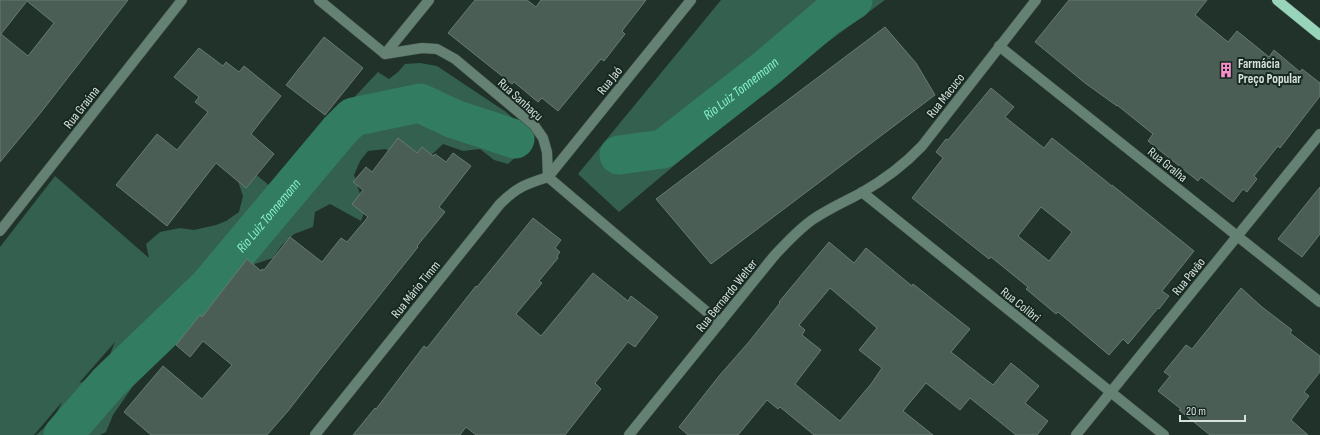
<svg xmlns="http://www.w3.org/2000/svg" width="1320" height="435" font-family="'Sofia Sans Condensed',sans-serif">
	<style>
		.green { fill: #33604f; fill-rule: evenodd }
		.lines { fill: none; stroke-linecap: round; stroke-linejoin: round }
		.river { stroke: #327d62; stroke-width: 39 }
		.building { fill: #4b5e56; stroke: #677b72; fill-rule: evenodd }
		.minor-casing { stroke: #3d4e46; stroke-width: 11 }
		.major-casing { stroke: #3d4e46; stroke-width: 11 }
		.minor { stroke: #648174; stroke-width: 10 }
		.major { stroke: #97d4ba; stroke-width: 10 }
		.labels { text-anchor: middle; stroke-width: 4; stroke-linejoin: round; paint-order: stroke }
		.poi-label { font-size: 13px; font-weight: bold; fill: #d7e2dc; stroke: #162821; text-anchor: start }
		.street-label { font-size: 13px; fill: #d7e2dc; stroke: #162821 }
		.water-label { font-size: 14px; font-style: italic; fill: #87f1c8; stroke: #162821 }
	</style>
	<rect width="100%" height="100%" fill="#20322a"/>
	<g class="green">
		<path d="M721,0h164l-109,80 -157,132 -41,-38z"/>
		<path d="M420,63l17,3 69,46 19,17 2,9 -28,-14 -31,-3 -14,-9 -14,-13 -34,-4 -24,11 -25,2 -19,10 -20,41 14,-10 7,-13 12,-12 43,-8 12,-7 20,5 49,22 25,4 23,7 -5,8 -10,9 -14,-4 -14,-11 -17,2 -20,-7 -20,19 -17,3 -20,-17 -18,2 -8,10 -6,14 11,35 -4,11 -31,-17 -15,8 -2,15 -19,7 -13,12 -8,12 -24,8 -69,76 -18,4 -19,21 -12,22 -18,26 -7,17 -6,3h-31l60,-70 -37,27 -37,43h-19c11,-9 21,-21 26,-33l-28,33h-34v-188l55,-71 94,82 -3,-14 14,-12 20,-4 14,2 22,-5 10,-4 13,-9 4,-16 -8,-24 13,-4 22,18 21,-20 33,-47 10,-3 14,-12 30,-32 11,7 9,-7 7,-8zM316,162l-14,16 -8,14 -77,88 -24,24 45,-62 26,-28 25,-32 11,-10zM115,342l-6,15 -25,24 -5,2z"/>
	</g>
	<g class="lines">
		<g class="river">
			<path id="s1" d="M619,155l44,-6 105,-82 60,-51 25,-16"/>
			<path id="s2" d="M63,435l45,-52 101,-97 130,-155 14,-14 67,-14 34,16 61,20"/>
		</g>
	</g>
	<g class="building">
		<path d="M0,0h128l-86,111 -42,51zM27,1l27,22 -26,33 -27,-22z"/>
		<path d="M475,0h52l9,7 5,-7h105l-24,31 3,3 -21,27 -3,-2 -43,52 -16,-13 -4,4 -24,-20 -2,2 -64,-51z"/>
		<path d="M1069,0h138l-12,15 33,27 9,-11 32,26 5,-7 26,22 2,-3 18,14v13l-40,52 -2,-2 -24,30 3,3 -10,13 -4,-3 -10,13 -32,-25 -3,4 -50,-40 5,-7 -36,-29v1l-32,-23 -50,-41z"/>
		<path d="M885,27l31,36 19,32 -224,169 -55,-65z"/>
		<path d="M324,37l39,31 -38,47 -39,-30z"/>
		<path d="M199,48l24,18 3,-4 13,10 5,-6 37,30 -30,38 23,20 -28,34 -30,-25 -49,63 -51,-41 41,-51 20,16 31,-38 -13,-10 4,-5 -25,-20z"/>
		<path d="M991,88l23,19 -9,10 39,31 8,-10 60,48v-1l82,66 -32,40 7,5 -10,13 -1,-1 -30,36 -5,-5 -14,16 -51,-43 -2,2 -30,-25 2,-2 -37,-30 -2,2 -77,-61 31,-40 -7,-6 10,-13 2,1zM1041,207l31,25 -23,29 -31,-25z"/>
		<path d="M398,138l19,15 5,-6 11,9 2,-2 11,8 7,-9 18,13 -32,41 6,5 -28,34 1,1 -43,54 -52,65 -35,45 -21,24h-116l-27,-23 39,-46 39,33 30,-34 -29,-24 -13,16 -14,-12 24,-30 2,2 45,-58 14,12 1,-2 2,1 26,-33 32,25 19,-24 6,4 21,-25 -16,-13 11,-14 -10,-8 13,-15 6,5z"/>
		<path d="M1320,187v47l-18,23 -24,-18z"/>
		<path d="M533,218l28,22 -6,8 5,4 -3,4 1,2 -19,23 3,2 -26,31 25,22 52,-63 35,28 3,-5 27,21 -23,30 -7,-5 -33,41 6,6 -36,46h-89l-10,-8 -6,8h-107l22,-27 1,1 48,-63 3,2 49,-62 1,1z"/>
		<path d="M829,242l25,21 12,-15 46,38 1,-2 57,45 -19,23 42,33 18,-22 28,23 -14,17 23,18 -11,14h-21l-46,-37 -10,12 -34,-27 -23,28 30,24h-119l-34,-28 -2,2 -11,-9 -29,35h-50l-9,-8 40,-51 29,-33 32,-40 -1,-1zM830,288l47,40 -18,22 23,18 -11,16 -31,37 -45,-37 26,-34 -19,-15 3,-5 -6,-5z"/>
		<path d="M1241,288l21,19 30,23 -2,3 30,23v16l-16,20 5,4 -18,24 17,15h-98l-31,-25 2,-1 -23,-18 12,-15 -6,-4 22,-27 6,4z"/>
	</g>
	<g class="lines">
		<g class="minor-casing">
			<g id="minor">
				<path d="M319,0l66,54 37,-6 15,1 18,10 79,66 9,13 4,14 1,25 172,146"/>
				<path d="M999,46l321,256"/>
				<path d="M385,54l44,-54"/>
				<path d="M862,192l302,243"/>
				<path d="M0,231l182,-231"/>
				<path d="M315,435l185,-231c17,-17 26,-20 48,-27l143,-177"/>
				<path d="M629,435l145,-179c12,-13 24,-26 38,-36 16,-11 32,-18 49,-27 23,-13 43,-28 61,-47l114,-146"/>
				<path d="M1076,435l244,-301"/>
			</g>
		</g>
		<g class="major-casing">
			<path id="major" d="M1277,0l43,35"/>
		</g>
		<use href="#minor" class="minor"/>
		<use href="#major" class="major"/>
	</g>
	<defs>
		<g id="building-bare" transform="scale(1.2)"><path d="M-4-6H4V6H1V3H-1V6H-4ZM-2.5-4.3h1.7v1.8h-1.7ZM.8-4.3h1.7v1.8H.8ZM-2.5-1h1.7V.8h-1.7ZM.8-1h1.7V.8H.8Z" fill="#f98fca" stroke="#162821" stroke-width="2.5" paint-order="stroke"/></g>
	</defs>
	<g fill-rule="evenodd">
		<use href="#building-bare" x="1226" y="70"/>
	</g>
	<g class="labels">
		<g class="poi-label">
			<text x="1238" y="68">Farmácia<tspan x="1238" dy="15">Preço Popular</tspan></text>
		</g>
		<g class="street-label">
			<text transform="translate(609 80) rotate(-51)" y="5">Rua Jaó</text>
			<text transform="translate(945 95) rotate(-52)" y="5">Rua Macuco</text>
			<text transform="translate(521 99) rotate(42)" y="5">Rua Sanhaçu</text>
			<text transform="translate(81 107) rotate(-52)" y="5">Rua Graúna</text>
			<text transform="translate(1168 164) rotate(39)" y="5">Rua Gralha</text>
			<text transform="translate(1188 276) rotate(-51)" y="5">Rua Pavão</text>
			<text transform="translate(415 289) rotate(-51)" y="5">Rua Mário Timm</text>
			<text transform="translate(726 295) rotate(-51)" y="5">Rua Bernardo Welter</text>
			<text transform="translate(1021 304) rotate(39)" y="5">Rua Colibri</text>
		</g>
		<g class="water-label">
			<text dy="5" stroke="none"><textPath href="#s1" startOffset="143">Rio Luiz Tonnemann</textPath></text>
			<text dy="5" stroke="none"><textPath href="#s2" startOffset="301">Rio Luiz Tonnemann</textPath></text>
		</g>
	</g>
	<path d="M1180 415v6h65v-6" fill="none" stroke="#d7e2dc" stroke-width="2"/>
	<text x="1186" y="415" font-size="12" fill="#d7e2dc" stroke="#162821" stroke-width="3" paint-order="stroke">20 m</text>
</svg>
